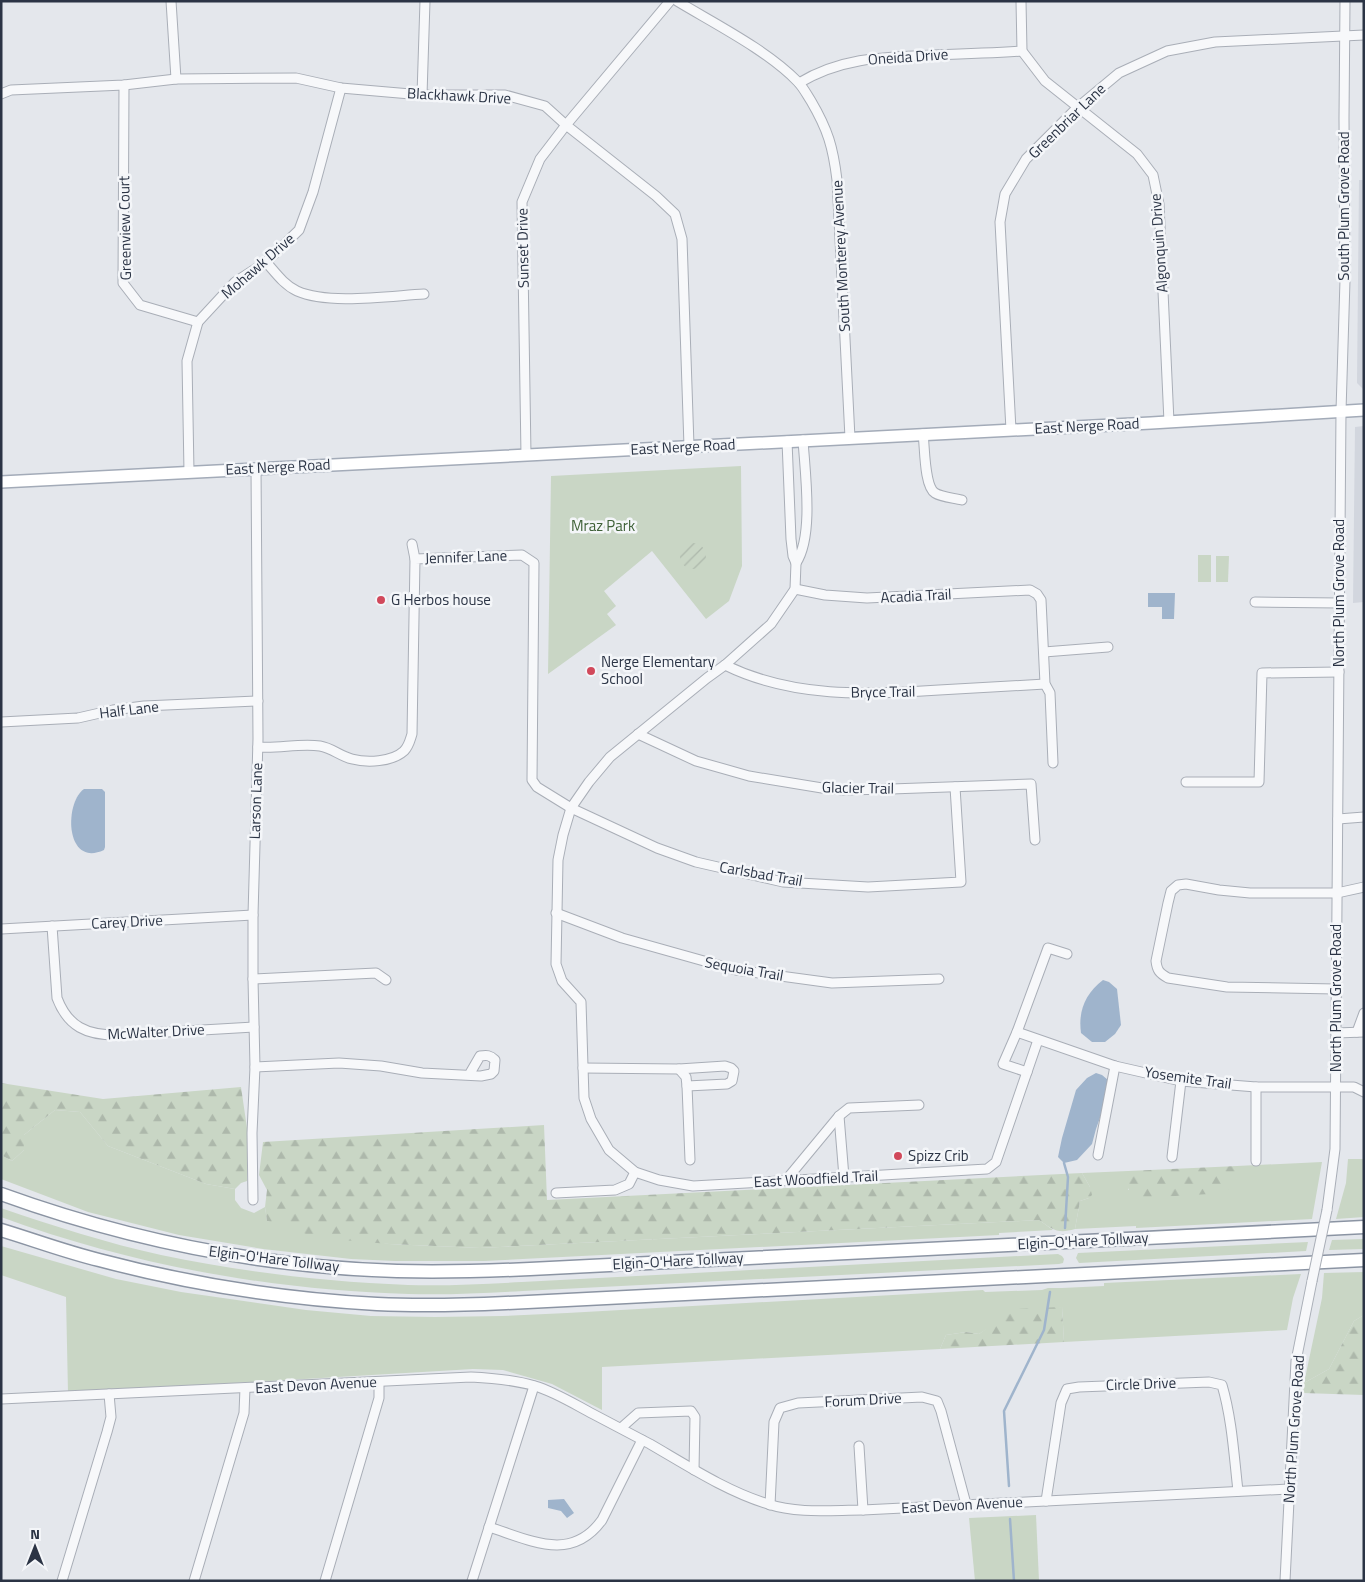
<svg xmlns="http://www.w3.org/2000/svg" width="1365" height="1582" font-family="'Titillium Web',sans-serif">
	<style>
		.built { fill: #d2d6de }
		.green { fill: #c9d6c5 }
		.forest { fill: url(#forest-firs) }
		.garden { fill: url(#garden-furrows) }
		.water { fill: #9fb4cc }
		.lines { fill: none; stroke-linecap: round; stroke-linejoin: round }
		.stream { stroke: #9fb4cc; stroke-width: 2.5 }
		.minor-casing { stroke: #a9aeb7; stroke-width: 11 }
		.major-casing { stroke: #a3abb8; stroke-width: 14 }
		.highway-casing { stroke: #8b94a3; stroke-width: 15 }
		.minor { stroke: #f7f8fa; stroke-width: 9 }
		.major { stroke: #fff; stroke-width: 11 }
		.highway { stroke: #fff; stroke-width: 12 }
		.minor-bridge-casing { stroke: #a9aeb7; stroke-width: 11; stroke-linecap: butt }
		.minor-bridge { stroke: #f7f8fa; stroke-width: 9 }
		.poi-dot { fill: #d1495b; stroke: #f4f6f9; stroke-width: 2 }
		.labels { text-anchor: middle; stroke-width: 5; stroke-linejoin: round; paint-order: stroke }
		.street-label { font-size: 15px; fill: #2b3445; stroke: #f4f6f9 }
		.park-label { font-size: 15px; fill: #3f6138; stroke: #f4f6f9 }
		.poi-label { font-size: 15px; fill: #2b3445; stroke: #f4f6f9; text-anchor: start }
	</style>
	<defs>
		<pattern id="forest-firs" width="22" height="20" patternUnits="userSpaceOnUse" patternTransform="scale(1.25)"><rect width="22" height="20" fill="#c9d6c5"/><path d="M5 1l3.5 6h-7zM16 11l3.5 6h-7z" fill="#adb8ab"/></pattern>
		<pattern id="garden-furrows" width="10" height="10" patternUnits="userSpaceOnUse" patternTransform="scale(1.25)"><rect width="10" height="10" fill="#c9d6c5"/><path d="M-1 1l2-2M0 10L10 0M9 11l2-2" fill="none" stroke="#adb8ab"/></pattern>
	</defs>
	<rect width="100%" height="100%" fill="#e4e7ec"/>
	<g class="built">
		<path d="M1359,180h5v210l-7,-7z"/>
		<path d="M1364,426v176l-11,1 2,-176z"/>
	</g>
	<g class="green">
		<path d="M741,466l1,100 -13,35 -23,18 -54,-68 -48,40 12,15 -9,8 9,11 -68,49 3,-198z"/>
		<rect x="1198" y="555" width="13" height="27"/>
		<path d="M1216,556h13l-1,26h-12z"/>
		<path d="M55,1110l25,2 28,34 98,38 29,5v11l6,8 13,5 11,-6 2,14 122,23 91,4 559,-28 14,10 -54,3v2l-515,26h-89l-44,-2 -88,-10 -84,-14 -91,-23 -87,-33v-24l11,6 12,-11v-15z"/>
		<path d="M1348,1159h16v58l-28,2 10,-36z"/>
		<path d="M1322,1162l-10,57 -176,9v-2l-61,3 5,-28 9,-3 1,-11 -8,-14 46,-2v19l109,-12v-12z"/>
		<path d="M1,1208c52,18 106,35 160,47 81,17 164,27 247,30 38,1 76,-1 114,-3l536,-28 4,2 2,3 -1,4 -4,1 -536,27c-38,2 -76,4 -114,3 -138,-4 -278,-29 -408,-77z"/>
		<path d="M1364,1239v10l-35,1 3,-10z"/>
		<path d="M1308,1242l-2,9 -227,12 -3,-5 2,-5z"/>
		<path d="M1,1246l115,33 65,13 125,18 65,6 64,1 67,-1 65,-3 416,-23 2,2 57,-2 6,-2h14l42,-2v-3l197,-9 -8,24 -6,32 -223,12 -2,-35 -72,20 -11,7 -13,-2 -20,3 -6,14 -338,18v43l-50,-26 -49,-14 -30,-1 -405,24 -2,-96 -65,-22z"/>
		<path d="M1364,1272v43l-10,6 -25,48 -25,14 18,-85 2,-25z"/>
		<path d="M1036,1515l3,66h-64l-6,-63z"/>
	</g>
	<g class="forest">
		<path d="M1,1083l102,16 138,-12 7,48 -1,46 -6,2 -6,6 -29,-5 -98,-38 -28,-34 -25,-2 -31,25v15l-12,11 -11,-6z"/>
		<path d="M544,1125l3,75 535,-27 8,14 2,8 -3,3 -9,3 -5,28c-17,5 -22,1 -36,-9l-559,28 -91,-4 -71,-6 -51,-17 -2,-14 2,-17 -8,-15 4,-33z"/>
		<path d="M1237,1166v12l-11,15 -85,5c-17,-7 -13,-10 -13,-27z"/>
		<path d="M1062,1307l2,35 -124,7 6,-14 20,-3 13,2 11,-8 4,-16z"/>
		<path d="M1364,1315v80l-61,-2 1,-10 25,-14 25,-48z"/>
	</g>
	<circle class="garden" cx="693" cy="556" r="13"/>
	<g class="water">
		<path d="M1148,593h27l-1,26h-12v-12h-14z"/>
		<path d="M84,789h18l3,3v55l-1,3c-39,18 -40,-47 -20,-61z"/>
		<path d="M1103,980l6,2 8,7 4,36 -6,9 -10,8h-13l-11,-9c-3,-22 4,-39 22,-53z"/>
		<path d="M1096,1073l6,2 6,5 -1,18 -11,31 -4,15 -15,16 -13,3 -6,-6 4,-19 14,-48 11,-12z"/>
		<path d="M564,1499l10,14 -7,5 -6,-7 -13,-3v-8z"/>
	</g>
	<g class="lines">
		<g class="stream">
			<path d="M1064,1163l4,14 -3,51"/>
			<path d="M1009,1486l-5,-75 40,-81 6,-38"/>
			<path d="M1010,1519l4,62"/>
		</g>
		<g class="minor-casing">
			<g id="minor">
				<path d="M171,1l5,78"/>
				<path d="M677,1c38,23 90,49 121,81 5,5 9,13 13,19 17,29 22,46 26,79l13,258"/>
				<path d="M1021,1l1,50 23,30 92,73 16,21 6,29 10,218"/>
				<path d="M799,83c43,-26 86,-26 134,-28 30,-1 60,-2 89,-4"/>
				<path d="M124,85l-1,198 17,22 58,17"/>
				<path d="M1,94l10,-4 113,-5 52,-6 120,-1 45,10 81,7h83l40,11 21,19 90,71 19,18 7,25 7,207"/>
				<path d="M422,95l3,-94"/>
				<path d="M266,262c9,10 18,23 31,29 31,14 92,5 127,3"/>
				<path d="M1011,430l-11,-208 5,-28 21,-35 51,-51 42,-35 48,-22 48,-9 149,-7"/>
				<path d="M923,434c2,13 1,52 12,59 6,4 19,5 27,7"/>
				<path d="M787,441l4,98 2,17 3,7c18,-27 9,-90 7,-123"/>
				<path d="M526,455l-4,-253 18,-43 26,-34 104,-124"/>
				<path d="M189,472l-2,-111 11,-39 37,-40 31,-20 33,-32 14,-38 28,-104"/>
				<path d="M412,544l3,15"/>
				<path d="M796,563l-1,26 -24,35 -46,41 -18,13 -97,79 -21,25 -18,26 -8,27 -5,25 -2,104 6,17 19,21 3,96 7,21 18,31 26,22 24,8 34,6 294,-17 9,-7 42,-122"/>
				<path d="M795,589l30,6 42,3 163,-8 7,4 4,6 4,84 5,9 3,70"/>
				<path d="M1255,602l84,1"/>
				<path d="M1044,652l64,-5"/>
				<path d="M725,665c67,33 141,30 214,25 35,-2 71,-4 106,-6"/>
				<path d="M1,722l77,-4 35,-8 31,-4 114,-5"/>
				<path d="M638,734l58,27 53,15 73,12 22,2 47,-1 140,-5 4,56"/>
				<path d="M258,747c20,2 41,-4 62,-1 12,2 20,10 32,13 15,4 40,3 52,-8 5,-5 6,-11 8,-17l3,-175 107,-4 12,8 -2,217 5,7 34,21 86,40 39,14 87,20 85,5 93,-5 -6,-95"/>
				<path d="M1186,782h73l3,-109 77,-1"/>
				<path d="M1338,819l26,-2"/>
				<path d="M556,913l66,25 114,32 96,13 107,-4"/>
				<path d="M52,926l5,72c11,29 30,37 59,37l138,-8"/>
				<path d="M1,929l252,-14"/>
				<path d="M253,979l123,-6 10,7"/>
				<path d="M1336,989l-109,-2 -59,-9c-9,-5 -11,-8 -12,-17l12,-58 3,-12 7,-6 8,-1 33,6 31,3h87l27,-6"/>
				<path d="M1017,1032l98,34 66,15 75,6h98l10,5"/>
				<path d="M1357,1032l7,-19"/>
				<path d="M1336,1033l28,-1"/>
				<path d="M255,1067l84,-4 42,3 41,7 59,3 10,-2 3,-3 1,-11c-5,-5 -8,-5 -15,-4l-11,19"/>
				<path d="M583,1068l96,1 46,-3 6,2 3,3 -2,10 -5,3 -40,2"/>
				<path d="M679,1069l7,8 1,9 3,74"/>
				<path d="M1027,1072l-24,-8 14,-32 31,-84 19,6"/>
				<path d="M839,1116l5,61"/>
				<path d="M1098,1155l17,-89"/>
				<path d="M1172,1157l9,-76"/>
				<path d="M1256,1161v-74"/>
				<path d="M786,1180l53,-64 10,-8 70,-3"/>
				<path d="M556,1193l59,-3 14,-6 6,-12"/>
				<path d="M253,1200l-1,-67 3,-66 -2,-88v-64l5,-176 -2,-271"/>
				<path d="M1327,1210l8,-61 6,-738 4,-131 -1,-162 1,-117"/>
				<path d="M1,1399l470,-22c21,1 44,3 64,9 20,6 39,18 58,28 19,10 38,20 57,30 38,22 76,47 118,60 30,10 64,6 95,6l426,-21"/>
				<path d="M621,1428l17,-15 53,-2 4,6 -1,53"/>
				<path d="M859,1446l4,64"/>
				<path d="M1046,1501l15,-98 6,-14 12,-2 130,-5 13,3c10,34 12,71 16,106"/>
				<path d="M770,1505l4,-83 6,-14 18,-5 124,-6 15,4 4,10 25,93"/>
				<path d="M489,1527c41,13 82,36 113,-7l40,-80"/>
				<path d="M62,1581l45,-149 4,-15 -2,-23"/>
				<path d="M194,1581l47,-158 3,-10 1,-25"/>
				<path d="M325,1581l54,-183v-16"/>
				<path d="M472,1581l62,-195"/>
				<path d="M1285,1581l11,-220 16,-80"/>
			</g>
		</g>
		<g class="major-casing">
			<path id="major" d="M1,482l1150,-59 213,-13"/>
		</g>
		<g class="highway-casing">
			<g id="highway">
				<path d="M1,1194c127,46 261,73 396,77 45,1 89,0 133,-2l834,-42"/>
				<path d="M1,1230c33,10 65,22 98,30 91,24 184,39 278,44 43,2 86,1 129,-1l858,-43"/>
			</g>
		</g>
		<use href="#minor" class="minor"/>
		<use href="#major" class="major"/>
		<use href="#highway" class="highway"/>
		<g class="minor-bridge-casing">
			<path id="minor-bridge" d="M1312,1281l15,-71"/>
		</g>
		<use href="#minor-bridge" class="minor-bridge"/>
	</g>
	<g class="poi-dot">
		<circle cx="381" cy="600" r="5"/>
		<circle cx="591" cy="671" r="5"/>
		<circle cx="898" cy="1156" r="5"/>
	</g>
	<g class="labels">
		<g class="street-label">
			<text transform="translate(908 57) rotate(-4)" y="5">Oneida Drive</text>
			<text transform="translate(459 96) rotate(3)" y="5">Blackhawk Drive</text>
			<text transform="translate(1067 121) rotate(-44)" y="5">Greenbriar Lane</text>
			<text transform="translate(1344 206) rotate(-90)" y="5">South Plum Grove Road</text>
			<text transform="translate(125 228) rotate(-91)" y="5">Greenview Court</text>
			<text transform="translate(1159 243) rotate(-94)" y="5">Algonquin Drive</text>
			<text transform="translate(523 248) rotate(-91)" y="5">Sunset Drive</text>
			<text transform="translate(841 256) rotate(-93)" y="5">South Monterey Avenue</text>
			<text transform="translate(258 266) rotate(-41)" y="5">Mohawk Drive</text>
			<text transform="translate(1087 426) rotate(-3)" y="5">East Nerge Road</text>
			<text transform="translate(683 447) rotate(-3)" y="5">East Nerge Road</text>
			<text transform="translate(278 467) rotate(-3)" y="5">East Nerge Road</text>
			<text transform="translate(466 557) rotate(-2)" y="5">Jennifer Lane</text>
			<text transform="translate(1339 593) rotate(-90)" y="5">North Plum Grove Road</text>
			<text transform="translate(916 596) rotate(-3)" y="5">Acadia Trail</text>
			<text transform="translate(883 692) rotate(-1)" y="5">Bryce Trail</text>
			<text transform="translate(129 710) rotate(-7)" y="5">Half Lane</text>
			<text transform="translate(858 788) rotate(1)" y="5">Glacier Trail</text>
			<text transform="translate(256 801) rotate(-88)" y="5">Larson Lane</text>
			<text transform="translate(761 874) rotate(10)" y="5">Carlsbad Trail</text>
			<text transform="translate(127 922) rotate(-3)" y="5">Carey Drive</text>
			<text transform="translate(744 969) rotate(10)" y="5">Sequoia Trail</text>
			<text transform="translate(1336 998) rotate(-90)" y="5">North Plum Grove Road</text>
			<text transform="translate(156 1032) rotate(-3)" y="5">McWalter Drive</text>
			<text transform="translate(1188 1078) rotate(8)" y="5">Yosemite Trail</text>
			<text transform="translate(816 1179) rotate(-3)" y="5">East Woodfield Trail</text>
			<text transform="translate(1083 1241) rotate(-3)" y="5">Elgin-O'Hare Tollway</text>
			<text transform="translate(274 1259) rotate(7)" y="5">Elgin-O'Hare Tollway</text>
			<text transform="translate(678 1261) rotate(-3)" y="5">Elgin-O'Hare Tollway</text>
			<text transform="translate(1141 1384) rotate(-2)" y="5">Circle Drive</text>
			<text transform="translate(316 1385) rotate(-3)" y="5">East Devon Avenue</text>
			<text transform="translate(863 1400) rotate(-3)" y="5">Forum Drive</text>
			<text transform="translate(1294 1429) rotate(-86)" y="5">North Plum Grove Road</text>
			<text transform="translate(962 1505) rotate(-3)" y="5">East Devon Avenue</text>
		</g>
		<g class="park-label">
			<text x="603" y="531">Mraz Park</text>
		</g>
		<g class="poi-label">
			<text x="391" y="605">G Herbos house</text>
			<text x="601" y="667">Nerge Elementary<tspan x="601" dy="17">School</tspan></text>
			<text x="908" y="1161">Spizz Crib</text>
		</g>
	</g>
	<rect width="1365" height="1582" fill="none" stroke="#2b3445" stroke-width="5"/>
	<g transform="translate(35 1547)" stroke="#f4f6f9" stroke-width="4" paint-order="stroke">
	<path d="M0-4L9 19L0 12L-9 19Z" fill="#2b3445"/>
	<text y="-8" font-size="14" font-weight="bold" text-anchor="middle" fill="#2b3445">N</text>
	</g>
</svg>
